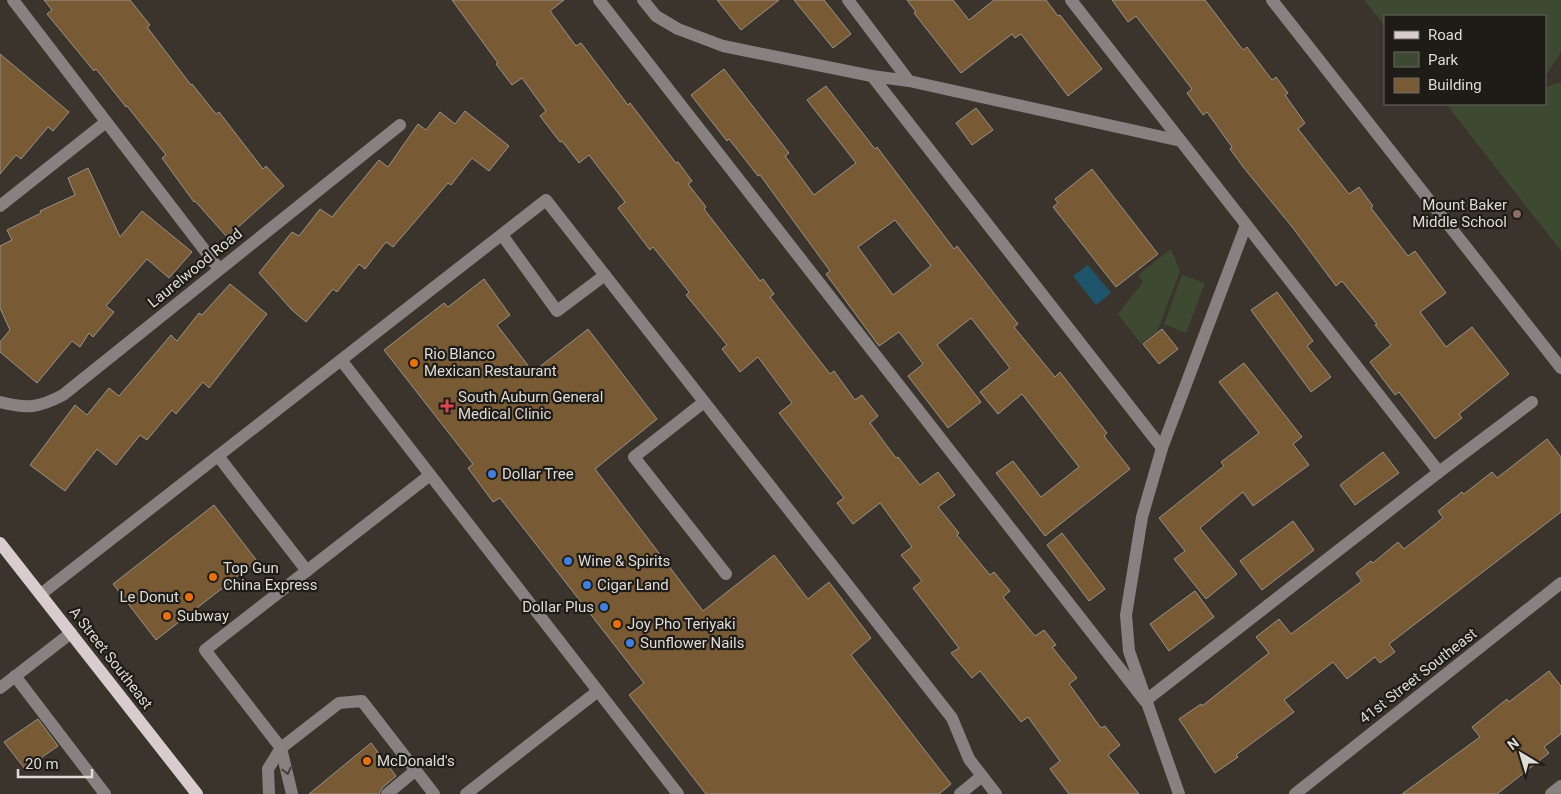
<svg xmlns="http://www.w3.org/2000/svg" width="1561" height="794" font-family="Roboto,sans-serif">
	<style>
		.green { fill: #3d4931 }
		.water { fill: #1f556a }
		.building { fill: #785a35; stroke: #9b9289; fill-rule: evenodd }
		.lines { fill: none; stroke-linecap: round; stroke-linejoin: round }
		.minor { stroke: #878182; stroke-width: 12 }
		.major { stroke: #d9cccf; stroke-width: 12 }
		.oneway { stroke: #433f3d }
		.education-dot { fill: #8d6e63; stroke: #1f1c18; stroke-width: 2 }
		.food-dot { fill: #e8710a; stroke: #1f1c18; stroke-width: 2 }
		.health-dot { fill: #e0444e; stroke: #1f1c18; stroke-width: 2 }
		.shop-dot { fill: #3f7fe0; stroke: #1f1c18; stroke-width: 2 }
		.labels { text-anchor: middle; stroke-width: 4.5; stroke-linejoin: round; paint-order: stroke }
		.poi-label { font-size: 15px; fill: #dfdbd6; stroke: #1f1c18; text-anchor: start }
		.street-label { font-size: 15px; fill: #dfdbd6; stroke: #1f1c18 }
	</style>
	<rect width="100%" height="100%" fill="#3b342c"/>
	<g class="green">
		<path d="M1364,0h197v52l-16,25v-61h-160v10z"/>
		<path d="M1561,82v169l-115,-147h99v-17z"/>
		<path d="M1171,249l9,22 -23,61 -16,12 -23,-30 25,-32 -5,-7z"/>
		<path d="M1182,275l23,8 -19,50 -22,-9z"/>
	</g>
	<path class="water" d="M1088,265l23,28 -15,12 -23,-29z"/>
	<g class="building">
		<path d="M44,0h86l20,25 -3,2 44,58 1,-1 24,30 3,-2 44,57 3,-3 18,20 -57,51 -32,-36 -1,1 -32,-44 4,-3 -39,-49 -1,1 -30,-38 -2,2 -47,-57 5,-4z"/>
		<path d="M452,0h112l-14,11 26,35 5,-3 47,62 2,-2 46,60 2,-1 14,19 -4,3 18,23 -2,2 56,72 3,-2 11,15 -4,3 60,77 4,-3 21,29 7,-5 16,21 -8,7 26,35 2,-1 22,28 18,-13 17,23 -17,12 21,26 -2,2 33,40 4,-3 16,19 -7,6 32,39 9,-6 12,15 -4,2 25,31 -8,6 32,44 4,-2 15,19 -12,10 31,39h-70l-19,-25 10,-8 -32,-44 -7,5 -41,-51 -8,7 -21,-25 8,-5 -46,-60 9,-7 -21,-26 11,-8 -32,-44 -27,21 -16,-21 7,-5 -65,-85 13,-10 -34,-46 -18,15 -18,-23 5,-4 -41,-50 3,-3 -36,-45 -3,3 -32,-42 7,-6 -36,-47 -10,8 -17,-22 -2,1 -20,-26 6,-5 -24,-33 -10,7 -16,-21 2,-1z"/>
		<path d="M717,0h62l-38,30z"/>
		<path d="M794,0h30l27,34 -18,14z"/>
		<path d="M907,0h46l16,20 25,-20h52l12,16 2,-1 42,54 -34,27 -47,-62 -6,4 -3,-4 -51,39 -47,-60 2,-1z"/>
		<path d="M1112,0h93l38,50 4,-3 25,33 4,-3 12,16 -3,2 20,28 -7,6 37,47 14,18 10,-7 14,19 -2,2 37,48 7,-5 31,42 -26,19 26,35 26,-20 37,47 -50,40 3,4 -27,21 -36,-47 -4,3 -25,-33 21,-17 -16,-20 2,-1 -35,-43 -6,5 -43,-58 -49,-60 -14,-19 2,-2 -25,-35 -4,3 -16,-22 5,-4 -56,-73 -8,6z"/>
		<path d="M0,54l69,58 -16,19 -5,-4 -27,32 -5,-4 -16,19z"/>
		<path d="M724,69l65,84 -4,3 29,39 42,-32 -49,-63 19,-14 49,63 2,-2 77,102 3,-3 61,78 -4,3 41,50 5,-5 47,61 -3,3 26,33 -85,67 -49,-63 17,-12 28,36 38,-30 -57,-73 -24,20 -18,-22 30,-24 -39,-50 -34,27 44,57 -33,26 -40,-52 15,-12 -24,-32 -20,14 -53,-72 4,-3 -70,-96 -2,1 -29,-37 -2,2 -36,-46zM895,220l36,46 -38,29 -35,-48z"/>
		<path d="M976,108l17,22 -21,15 -16,-22z"/>
		<path d="M465,111l44,35 -20,25 -17,-13 -21,27 -3,-2 -55,64 -7,-5 -21,27 -6,-5 -22,28 -4,-3 -27,33 -14,-12 -33,-37 33,-41 7,4 21,-27 12,8 47,-57 9,7 30,-43 8,6 14,-18 15,12z"/>
		<path d="M88,168l32,69 22,-26 50,41 -23,26 -22,-19 -41,47 8,6 -21,25 -4,-4 -9,14 -8,-6 -35,42 -37,-31v-10l10,-12 -10,-22v-62l12,-6 -5,-10 34,-17 -1,-2 35,-16 -7,-17z"/>
		<path d="M1092,169l66,85 -42,33 -63,-80 5,-4 -3,-4z"/>
		<path d="M484,279l26,36 -13,10 36,47 55,-43 69,90 -62,50 108,142 71,-56 34,44 21,-17 42,56 -20,17 100,129 -12,10h-233l-77,-99 15,-12 -144,-185 -7,4 -25,-34 5,-4 -89,-114 60,-47 4,4z"/>
		<path d="M230,284l37,30 -58,74 -6,-6 -27,32 -4,-4 -25,30 -7,-5 -24,30 -19,-16 -32,42 -35,-26 45,-60 12,10 22,-27 10,8 52,-61 6,6 22,-28 3,2z"/>
		<path d="M1277,292l36,49 -6,5 24,31 -20,15 -60,-82z"/>
		<path d="M1162,329l16,20 -19,15 -16,-20z"/>
		<path d="M1244,363l58,74 -9,7 16,21 -56,41 -10,-14 -43,36 37,46 -31,25 -32,-40 11,-8 -26,-33 65,-52 -3,-4 38,-29 -40,-51z"/>
		<path d="M1547,439l14,18v55l-172,132 6,8 -15,11 -5,-6 -28,22 -14,-17 -49,38 10,12 -58,43 2,2 -23,16 -36,-54 22,-15 1,2 67,-53 -13,-16 23,-18 12,15 71,-53 -6,-8 15,-12 2,2 25,-21 6,7 39,-31 -5,-7 24,-19 2,2 28,-22 5,6z"/>
		<path d="M1383,452l16,21 -44,32 -15,-20z"/>
		<path d="M214,505l43,56 -101,79 -43,-56z"/>
		<path d="M1293,521l21,29 -52,40 -22,-29z"/>
		<path d="M1062,533l43,56 -16,12 -42,-56z"/>
		<path d="M1195,591l19,26 -45,34 -19,-27z"/>
		<path d="M1549,671l12,15v48l-17,13 5,6 -52,41h-95l78,-57 -8,-10 35,-28 2,3z"/>
		<path d="M38,719l20,27 -33,23 -21,-27z"/>
		<path d="M371,743l25,33 -14,12 -3,6h-70z"/>
	</g>
	<g class="lines">
		<g class="minor">
			<path d="M13,0l206,269"/>
			<path d="M599,0l546,701 294,-229 93,-70"/>
			<path d="M643,0l13,16 22,13 45,17 149,30 37,5 272,60"/>
			<path d="M848,0l61,81"/>
			<path d="M1071,0l368,472"/>
			<path d="M1272,0l289,368"/>
			<path d="M872,76l290,372"/>
			<path d="M0,206l106,-84"/>
			<path d="M502,235l55,76 48,-36"/>
			<path d="M341,360l337,434"/>
			<path d="M0,402c28,7 38,6 63,-7l337,-270"/>
			<path d="M704,402l-70,55 92,117"/>
			<path d="M218,456l89,115"/>
			<path d="M430,475l-225,175 76,98 58,-45 23,-2 72,93"/>
			<path d="M41,594l505,-394 406,518 17,41 27,35"/>
			<path d="M15,676l90,118"/>
			<path d="M0,688l71,-55"/>
			<path d="M281,748l11,46"/>
			<path d="M269,794l-1,-25 13,-21"/>
			<path d="M387,794l29,-24"/>
			<path d="M466,794l132,-103"/>
			<path d="M960,794l22,-18"/>
			<path d="M1179,794l-50,-143 -3,-36 16,-98 20,-69 84,-223"/>
			<path d="M1295,794l266,-211"/>
			<path d="M1551,794l10,-8"/>
		</g>
		<path class="major" d="M0,543l197,251"/>
	</g>
	<defs><path id="oneway-chevron" d="M-2-3.5L2.5 0L-2 3.5" fill="none" stroke-width="1.6" stroke-linecap="round" stroke-linejoin="round" transform="scale(1.25)"/></defs>
	<use class="oneway" href="#oneway-chevron" transform="translate(287 771) rotate(77)"/>
	<circle class="education-dot" cx="1517" cy="214" r="5"/>
	<g class="food-dot">
		<circle cx="414" cy="363" r="5"/>
		<circle cx="213" cy="577" r="5"/>
		<circle cx="189" cy="597" r="5"/>
		<circle cx="167" cy="616" r="5"/>
		<circle cx="617" cy="624" r="5"/>
		<circle cx="367" cy="761" r="5"/>
	</g>
	<path class="health-dot" d="M444.5 398.5h5v5h5v5h-5v5h-5v-5h-5v-5h5z"/>
	<g class="shop-dot">
		<circle cx="492" cy="474" r="5"/>
		<circle cx="568" cy="561" r="5"/>
		<circle cx="587" cy="585" r="5"/>
		<circle cx="604" cy="607" r="5"/>
		<circle cx="630" cy="643" r="5"/>
	</g>
	<g class="labels">
		<g class="poi-label">
			<text x="1507" y="210" text-anchor="end">Mount Baker<tspan x="1507" dy="17">Middle School</tspan></text>
			<text x="424" y="359">Rio Blanco<tspan x="424" dy="17">Mexican Restaurant</tspan></text>
			<text x="458" y="402">South Auburn General<tspan x="458" dy="17">Medical Clinic</tspan></text>
			<text x="502" y="479">Dollar Tree</text>
			<text x="578" y="566">Wine &amp; Spirits</text>
			<text x="223" y="573">Top Gun<tspan x="223" dy="17">China Express</tspan></text>
			<text x="597" y="590">Cigar Land</text>
			<text x="179" y="602" text-anchor="end">Le Donut</text>
			<text x="594" y="612" text-anchor="end">Dollar Plus</text>
			<text x="177" y="621">Subway</text>
			<text x="627" y="629">Joy Pho Teriyaki</text>
			<text x="640" y="648">Sunflower Nails</text>
			<text x="377" y="766">McDonald's</text>
		</g>
		<g class="street-label">
			<text transform="translate(195 268) rotate(-39)" y="5">Laurelwood Road</text>
			<text transform="translate(111 658) rotate(52)" y="5">A Street Southeast</text>
			<text transform="translate(1418 676) rotate(-38)" y="5">41st Street Southeast</text>
		</g>
	</g>
	<rect x="1384" y="15" width="162" height="90" fill="#1f1c18" stroke="#6c6864"/>
	<rect x="1394" y="31" width="25" height="8" fill="#d9cccf" stroke="#6c6864"/>
	<text x="1428" y="40" font-size="15" fill="#dfdbd6">Road</text>
	<rect x="1394" y="52" width="25" height="15" fill="#3d4931" stroke="#6c6864"/>
	<text x="1428" y="65" font-size="15" fill="#dfdbd6">Park</text>
	<rect x="1394" y="78" width="25" height="15" fill="#785a35" stroke="#6c6864"/>
	<text x="1428" y="90" font-size="15" fill="#dfdbd6">Building</text>
	<g transform="translate(1521 754) rotate(322)" stroke="#1f1c18" stroke-width="4" paint-order="stroke">
	<path d="M0-4L9 19L0 12L-9 19Z" fill="#dfdbd6"/>
	<text y="-8" font-size="14" font-weight="bold" text-anchor="middle" fill="#dfdbd6">N</text>
	</g>
	<path d="M18 769v8h74v-8" fill="none" stroke="#dfdbd6" stroke-width="2.5"/>
	<text x="25" y="769" font-size="15" fill="#dfdbd6" stroke="#1f1c18" stroke-width="4" paint-order="stroke">20 m</text>
</svg>
